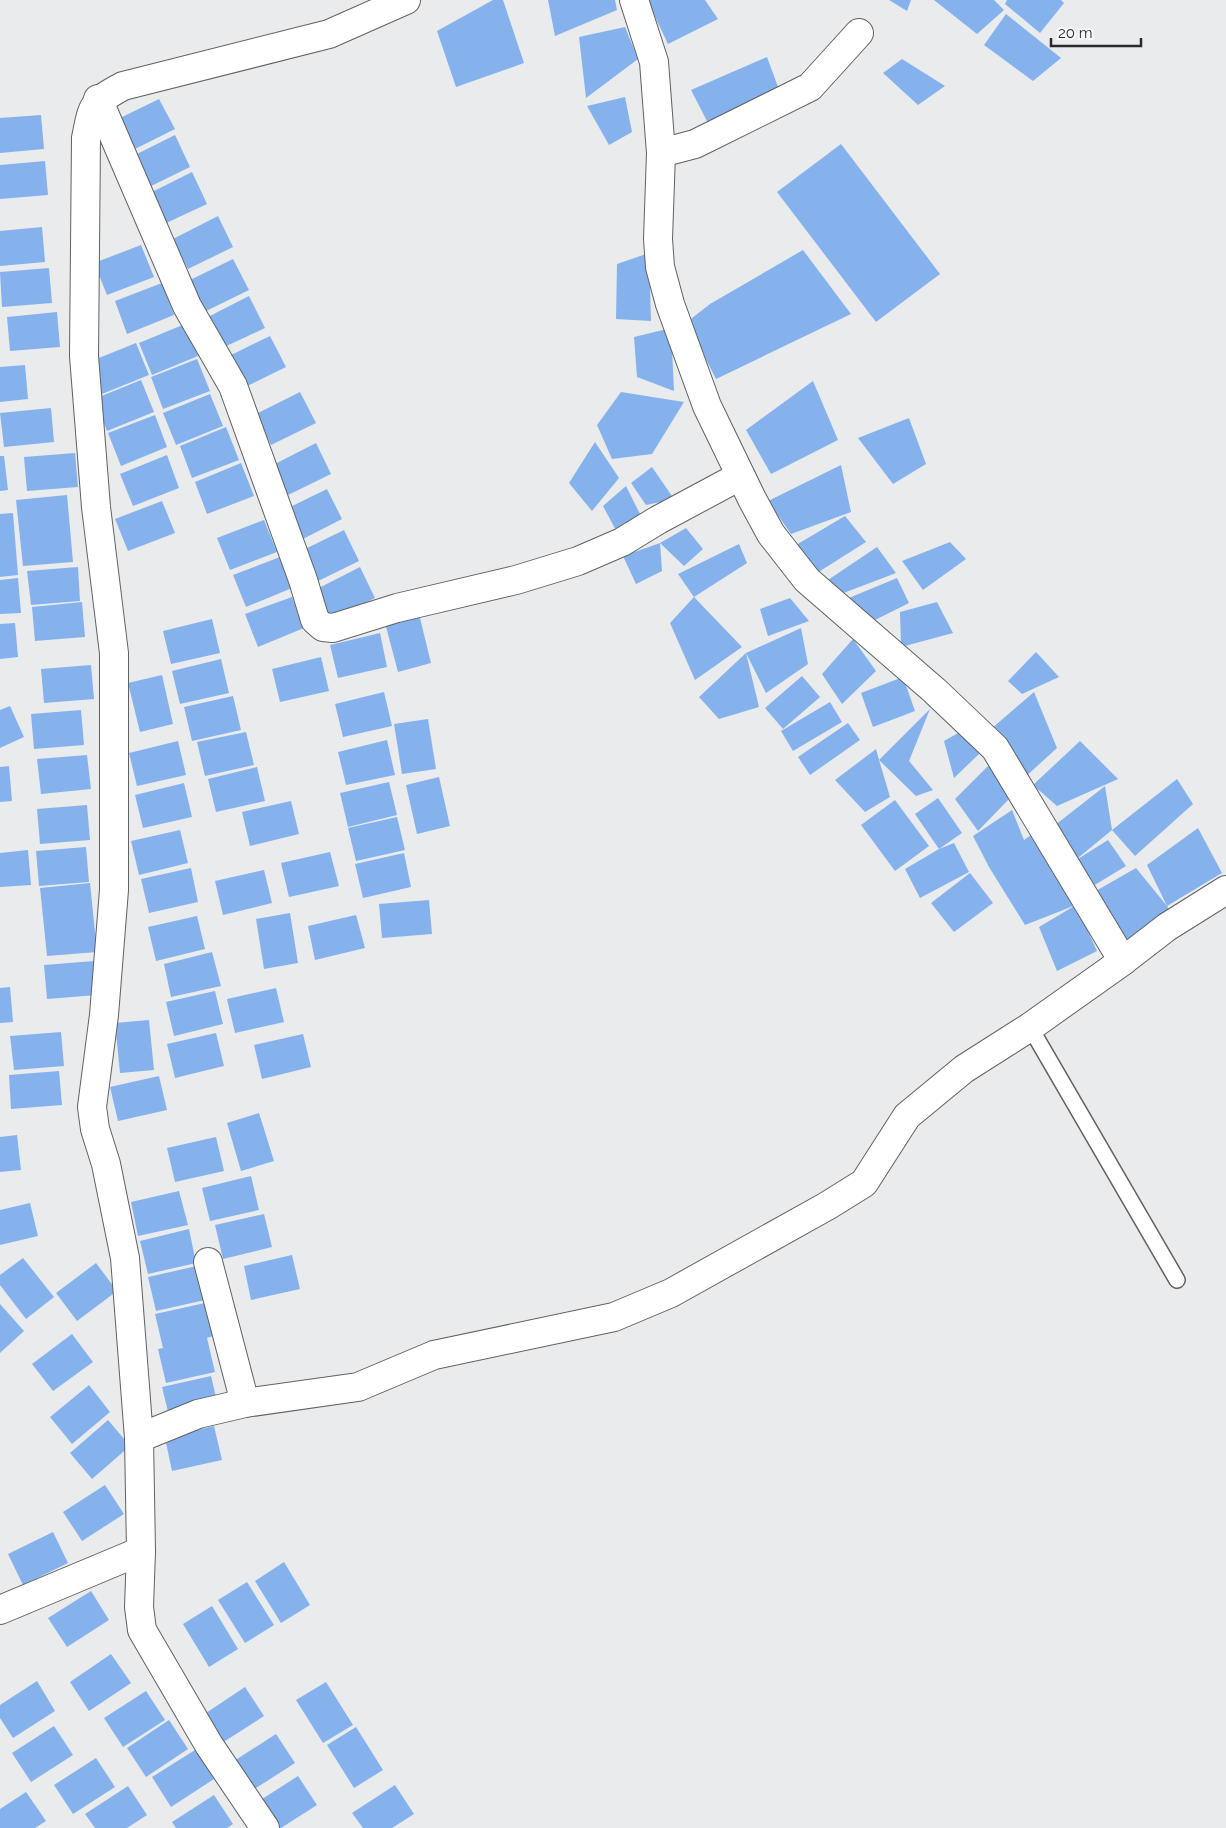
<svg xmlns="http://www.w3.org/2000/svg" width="1226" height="1828" font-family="Raleway,sans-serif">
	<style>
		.building { fill: #85b2ed }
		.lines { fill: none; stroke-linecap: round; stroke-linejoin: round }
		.lane-casing { stroke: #606162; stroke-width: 18 }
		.street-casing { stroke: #606162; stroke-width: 30 }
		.lane { stroke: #fff; stroke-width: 15 }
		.street { stroke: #fff; stroke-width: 28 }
	</style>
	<rect width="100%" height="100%" fill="#eaebec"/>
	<g class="building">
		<path d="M493,0h10l21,63 -68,24 -19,-56z"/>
		<path d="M548,0h67l2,10 -62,26z"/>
		<path d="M647,0h58l13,19 -50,25z"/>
		<path d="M889,0h22l-4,11z"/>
		<path d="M934,0h60l10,10 -27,24z"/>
		<path d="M1007,0h54l3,3 -24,30 -35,-29z"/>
		<path d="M1006,14l55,44 -28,23 -49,-36z"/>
		<path d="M625,27l13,32 -52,39 -7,-61z"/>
		<path d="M767,57l14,38 -71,32 -19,-37z"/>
		<path d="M902,59l43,27 -27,19 -35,-32z"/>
		<path d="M625,97l7,35 -23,13 -22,-39z"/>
		<path d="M159,99l16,30 -46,23 -15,-31z"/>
		<path d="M41,115l3,34 -44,4v-35z"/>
		<path d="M175,135l15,32 -45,22 -16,-31z"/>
		<path d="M841,144l99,130 -64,48 -99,-130z"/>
		<path d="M45,161l3,34 -48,4v-34z"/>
		<path d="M192,172l15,32 -45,21 -16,-30z"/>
		<path d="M218,216l15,31 -45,22 -15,-30z"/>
		<path d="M42,227l3,35 -45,4v-35z"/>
		<path d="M141,245l13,32 -47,18 -13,-32z"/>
		<path d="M803,250l48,64 -135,65 -29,-57 23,-18z"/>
		<path d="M649,253l2,68 -35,-2 1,-55z"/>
		<path d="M233,259l16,31 -45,22 -16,-31z"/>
		<path d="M49,268l3,35 -50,4 -2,-35z"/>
		<path d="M162,283l12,32 -47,19 -12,-33z"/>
		<path d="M249,296l16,32 -45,21 -16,-30z"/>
		<path d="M57,312l3,35 -50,4 -3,-34z"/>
		<path d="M185,324l13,32 -46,19 -13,-32z"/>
		<path d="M671,328l3,63 -37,-14 -3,-40z"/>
		<path d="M270,336l16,31 -45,22 -16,-31z"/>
		<path d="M136,343l13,32 -47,19 -13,-32z"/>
		<path d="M197,359l13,32 -47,18 -12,-32z"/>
		<path d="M25,365l3,34 -28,3v-35z"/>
		<path d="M141,380l13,32 -47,19 -13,-32z"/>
		<path d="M813,381l25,59 -67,34 -25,-44z"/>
		<path d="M300,392l16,31 -45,22 -15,-31z"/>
		<path d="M621,392l63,10 -32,52 -40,5 -15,-34z"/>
		<path d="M210,394l13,32 -47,19 -13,-32z"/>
		<path d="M51,408l3,34 -50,5 -4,-34z"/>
		<path d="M155,415l12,32 -46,19 -13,-33z"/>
		<path d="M909,418l17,46 -33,20 -35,-46z"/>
		<path d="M226,427l13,33 -47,18 -12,-32z"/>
		<path d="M595,442l24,36 -27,33 -23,-28z"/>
		<path d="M316,443l15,31 -45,22 -15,-30z"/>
		<path d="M75,453l3,34 -51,4 -3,-34z"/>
		<path d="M167,455l12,33 -46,18 -13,-32z"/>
		<path d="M0,456h4l4,34 -8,1z"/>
		<path d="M241,463l13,33 -47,18 -12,-32z"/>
		<path d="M841,465l10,47 -60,22 -23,-33z"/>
		<path d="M652,467l22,32 -28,6 -15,-22z"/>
		<path d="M626,486l14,28 -21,22 -16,-30z"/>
		<path d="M327,489l15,30 -45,23 -15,-31z"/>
		<path d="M67,495l6,67 -50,4 -7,-66z"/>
		<path d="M162,501l13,32 -47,18 -13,-32z"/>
		<path d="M13,513l5,62 -18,2v-63z"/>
		<path d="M845,516l21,26 -57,36 -18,-30z"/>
		<path d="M264,520l13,32 -47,18 -13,-32z"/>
		<path d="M686,528l17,21 -19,17 -24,-23 2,28 -26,13 -13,-28 37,-13z"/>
		<path d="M344,530l15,31 -45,22 -15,-31z"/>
		<path d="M950,542l16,17 -43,31 -21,-29z"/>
		<path d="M739,544l8,19 -53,34 48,50 -47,33 -25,-57 24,-26 -16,-23z"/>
		<path d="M877,547l19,26 -63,24 -11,-13z"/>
		<path d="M280,557l12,31 -46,19 -13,-32z"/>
		<path d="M78,567l2,34 -49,4 -4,-34z"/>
		<path d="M360,567l15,31 -45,22 -15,-30z"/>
		<path d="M18,578l3,35 -21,1v-34z"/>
		<path d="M897,578l12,25 -46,23 -19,-26z"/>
		<path d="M292,597l12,31 -46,19 -13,-33z"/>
		<path d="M790,598l19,23 -41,15 -8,-27z"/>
		<path d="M82,602l3,35 -50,4 -3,-34z"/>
		<path d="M937,602l16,31 -52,14 -1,-35z"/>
		<path d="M419,614l12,49 -33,9 -13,-49z"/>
		<path d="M212,619l8,34 -49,11 -8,-33z"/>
		<path d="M15,623l3,34 -18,2v-35z"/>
		<path d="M801,628l7,36 -42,29 -20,-40 13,54 -40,12 -20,-22 47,-44z"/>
		<path d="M380,633l7,34 -49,11 -8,-33z"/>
		<path d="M853,639l23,32 -34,33 -20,-30z"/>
		<path d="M1036,652l23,25 -37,17 -14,-13z"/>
		<path d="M321,657l8,34 -49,11 -8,-33z"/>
		<path d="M221,659l8,34 -49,11 -8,-33z"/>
		<path d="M91,665l3,34 -50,4 -3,-34z"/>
		<path d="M162,675l11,49 -33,8 -12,-49z"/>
		<path d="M802,676l18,21 -37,32 -18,-21z"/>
		<path d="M903,677l12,34 -42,16 -12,-34z"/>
		<path d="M384,692l8,34 -49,11 -8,-33z"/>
		<path d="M1034,692l23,56 -34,31 -32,-50z"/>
		<path d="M233,696l8,34 -49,11 -8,-34z"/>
		<path d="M830,702l12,20 -49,29 -12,-20z"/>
		<path d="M10,706l14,31 -24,11v-38z"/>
		<path d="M930,709l-21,52 24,29 -17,6 -37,-36 11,37 -25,15 -30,-32 41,-31 3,11z"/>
		<path d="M81,710l3,35 -50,4 -3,-35z"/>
		<path d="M428,719l8,50 -34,5 -8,-50z"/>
		<path d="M848,723l12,17 -50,35 -12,-18z"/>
		<path d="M967,728l12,26 -25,24 -10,-37z"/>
		<path d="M246,732l8,33 -49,11 -8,-34z"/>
		<path d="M387,740l8,35 -49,10 -8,-33z"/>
		<path d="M178,741l8,34 -49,11 -8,-33z"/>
		<path d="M1080,741l38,38 -61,27 -24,-21z"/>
		<path d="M87,755l4,34 -50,5 -4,-35z"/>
		<path d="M994,760l15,39 -31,32 -23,-32z"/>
		<path d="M9,766l3,35 -12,1v-35z"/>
		<path d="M257,767l8,34 -49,11 -8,-33z"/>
		<path d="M439,777l11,49 -33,8 -11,-49z"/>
		<path d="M1177,779l16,25 -58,52 -23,-26z"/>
		<path d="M389,782l8,33 -49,12 -8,-34z"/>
		<path d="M184,783l8,34 -49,11 -8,-33z"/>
		<path d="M1105,786l7,44 -39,32 35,-22 18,26 -33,20 -20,-24 -23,-33z"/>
		<path d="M938,798l24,35 -23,16 15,-6 15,29 -49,26 -15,-29 34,-20 -24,-35z"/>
		<path d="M895,800l34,46 -34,25 -34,-46z"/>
		<path d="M291,801l8,33 -49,12 -8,-34z"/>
		<path d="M87,805l3,35 -50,4 -3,-35z"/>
		<path d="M1012,810l12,30 14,-10 38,75 -51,20 -36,-58 -16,-31z"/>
		<path d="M397,817l8,33 -49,11 -8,-33z"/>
		<path d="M1198,828l24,45 -55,33 5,7 -55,34 -30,-51 49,-28 31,38 -20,-41z"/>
		<path d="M180,830l8,33 -49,12 -8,-34z"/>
		<path d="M86,847l3,35 -50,4 -3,-35z"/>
		<path d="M28,850l3,35 -31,2v-34z"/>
		<path d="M330,852l9,34 -50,11 -8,-34z"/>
		<path d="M404,853l7,34 -48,11 -8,-34z"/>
		<path d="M191,868l7,34 -49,11 -8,-34z"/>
		<path d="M264,870l8,33 -49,12 -8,-34z"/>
		<path d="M970,873l23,30 -39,29 -23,-29z"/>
		<path d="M90,883l7,69 -50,4 -7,-68z"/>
		<path d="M429,900l3,34 -50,4 -3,-34z"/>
		<path d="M1076,905l21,46 -40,20 -18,-44z"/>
		<path d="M290,913l8,50 -34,6 -8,-50z"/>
		<path d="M356,915l9,33 -50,12 -7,-34z"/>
		<path d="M197,916l8,33 -49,12 -8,-34z"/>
		<path d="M212,952l9,34 -50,11 -7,-33z"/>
		<path d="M94,961l3,34 -50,4 -3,-34z"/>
		<path d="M10,987l3,35 -13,1v-35z"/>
		<path d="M276,988l8,34 -49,11 -8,-34z"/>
		<path d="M215,991l8,33 -49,12 -8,-34z"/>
		<path d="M149,1020l5,50 -34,3 -5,-50z"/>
		<path d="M61,1032l3,34 -50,4 -4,-34z"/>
		<path d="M216,1033l8,33 -49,12 -8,-34z"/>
		<path d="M303,1034l8,33 -49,12 -8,-34z"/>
		<path d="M59,1071l3,34 -51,4 -2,-34z"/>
		<path d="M159,1076l8,34 -49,11 -8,-34z"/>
		<path d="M259,1113l15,48 -33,10 -14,-48z"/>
		<path d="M17,1135l4,35 -21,2v-35z"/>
		<path d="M216,1137l8,34 -49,11 -8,-34z"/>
		<path d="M251,1176l8,34 -49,11 -8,-33z"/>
		<path d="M179,1191l9,34 -50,11 -7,-34z"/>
		<path d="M30,1203l8,33 -38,9v-35z"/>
		<path d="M264,1214l8,33 -49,12 -8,-34z"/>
		<path d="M189,1229l7,34 -48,11 -8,-33z"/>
		<path d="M292,1255l8,34 -49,11 -7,-34z"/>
		<path d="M23,1258l31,39 -28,22 -26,-34v-10z"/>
		<path d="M96,1263l21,28 -40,30 -21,-28z"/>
		<path d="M197,1266l8,34 -49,11 -8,-34z"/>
		<path d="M205,1303l8,33 -6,2 8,34 -49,11 -8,-34 5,-1 -8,-34z"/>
		<path d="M0,1304l24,27 -24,22z"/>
		<path d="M72,1334l21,28 -40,29 -21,-27z"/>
		<path d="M211,1376l8,34 -49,10 -8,-33z"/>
		<path d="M89,1385l21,27 -38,32 -22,-27z"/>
		<path d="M108,1420l22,26 -38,33 -22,-26z"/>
		<path d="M214,1426l8,34 -50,11 -7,-33z"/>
		<path d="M105,1485l19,29 -42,27 -19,-29z"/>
		<path d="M53,1532l15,31 -45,22 -15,-31z"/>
		<path d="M284,1562l26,43 -29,18 -26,-42z"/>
		<path d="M247,1582l27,43 -29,18 -27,-43z"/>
		<path d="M91,1591l18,29 -42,27 -19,-29z"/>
		<path d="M212,1606l26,43 -29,18 -26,-43z"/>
		<path d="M111,1654l20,29 -42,28 -19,-29z"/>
		<path d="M37,1681l18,30 -42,27 -13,-20v-13z"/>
		<path d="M326,1682l27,43 -30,18 -27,-43z"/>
		<path d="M245,1687l19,29 -42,27 -19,-28z"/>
		<path d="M146,1691l19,29 -42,27 -19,-29z"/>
		<path d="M169,1720l19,29 -42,28 -19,-29z"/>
		<path d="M54,1726l19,29 -42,27 -19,-29z"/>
		<path d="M356,1727l27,43 -29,18 -27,-43z"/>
		<path d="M276,1734l19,29 -42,27 -19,-29z"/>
		<path d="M195,1750l19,29 -43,28 -19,-30z"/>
		<path d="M96,1758l19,29 -42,27 -19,-29z"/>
		<path d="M298,1776l19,29 -36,23h-9l-16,-25z"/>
		<path d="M395,1785l19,29 -22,14h-29l-11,-15z"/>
		<path d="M128,1786l19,29 -20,13h-32l-10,-14z"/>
		<path d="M26,1792l20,29 -11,7h-35v-19z"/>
		<path d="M214,1795l19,29 -6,4h-51l-4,-6z"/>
	</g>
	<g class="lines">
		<g class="lane-casing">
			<path id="lane" d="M1030,1027l147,253"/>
		</g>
		<g class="street-casing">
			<g id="street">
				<path d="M634,0l20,62 7,91 -3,86 2,28 10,37 37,102 45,93 19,35 36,46 128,111 60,57 128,213"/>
				<path d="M98,99l89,207 46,80 70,194 12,40 8,7 10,1 64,-20 119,-28 62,-19 44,-19 36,-22 82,-44"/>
				<path d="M661,153l34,-9 115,-57 49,-54"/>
				<path d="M208,1262l37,141"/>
				<path d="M139,1438l59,-24 47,-11 113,-16 76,-32 180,-38 57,-24 156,-87 37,-23 43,-67 57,-47 66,-42 93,-66 44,-34 59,-37"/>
				<path d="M0,1610l141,-59"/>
				<path d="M265,1828l-56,-83 -67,-115 -3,-23 2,-56 -2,-113 -14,-180 -19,-94 -11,-35 -3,-22 12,-92 10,-125v-237l-18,-146 -12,-151 2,-218c7,-35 6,-35 37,-52l206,-52 77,-34"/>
			</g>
		</g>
		<use href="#lane" class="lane"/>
		<use href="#street" class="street"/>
	</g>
	<path d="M1051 38v8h90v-8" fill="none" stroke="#292a2a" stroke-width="2.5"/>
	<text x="1058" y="38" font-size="15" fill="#292a2a" stroke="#f7f8f9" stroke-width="4" paint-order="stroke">20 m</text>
</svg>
